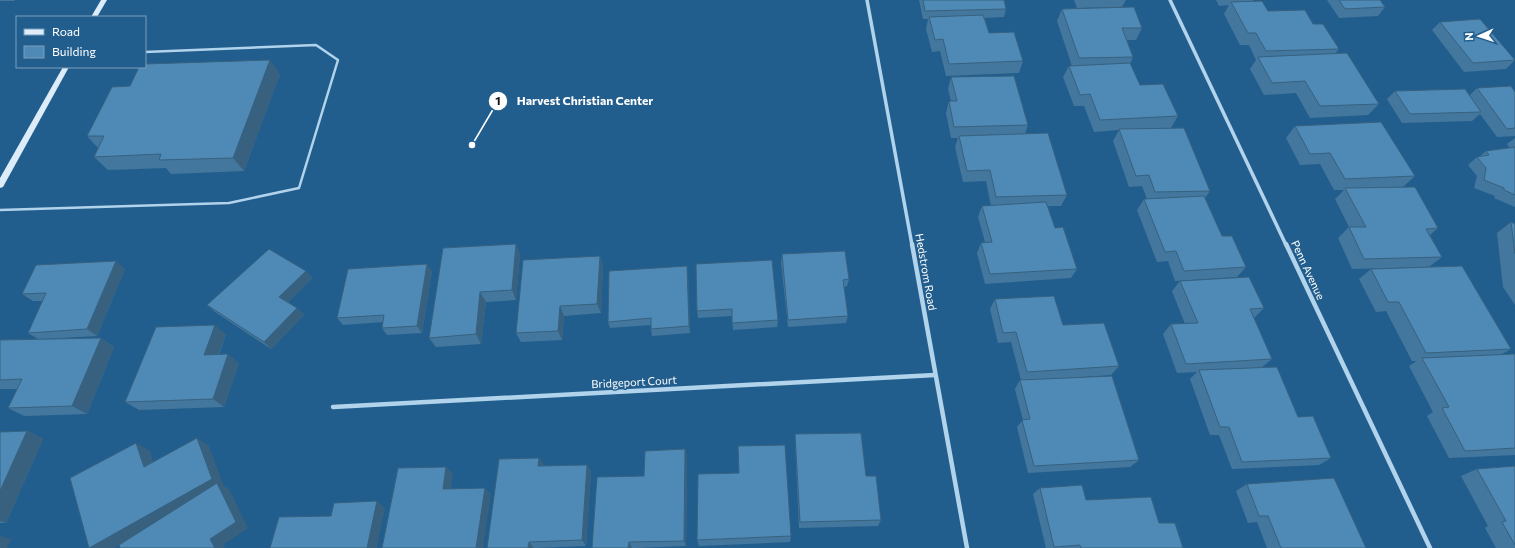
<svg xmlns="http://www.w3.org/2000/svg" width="1515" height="548" font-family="Commissioner,sans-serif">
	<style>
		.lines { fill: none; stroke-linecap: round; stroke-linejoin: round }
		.lane { stroke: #b1d3eb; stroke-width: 2.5 }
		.street-far1 { stroke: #b1d3eb; stroke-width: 3.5 }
		.street { stroke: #b1d3eb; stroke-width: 4.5 }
		.secondary { fill: #dcecf9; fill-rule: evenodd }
		.wall { fill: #44779d }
		.shaded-wall { fill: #37617f }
		.building { fill: #4f8ab6; stroke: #37617f }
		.labels { text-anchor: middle; stroke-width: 3; stroke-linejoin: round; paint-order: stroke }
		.street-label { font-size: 11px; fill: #fff; stroke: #225e8d }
		.leader { fill: none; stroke: #fff; stroke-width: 1.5 }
		.callout-dot { fill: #fff; stroke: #225e8d; stroke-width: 1.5 }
		.mark-label { font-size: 12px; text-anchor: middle; font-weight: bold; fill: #111 }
		.callout-label { font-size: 12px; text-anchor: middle; font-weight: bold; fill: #fff; stroke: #225e8d; stroke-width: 3; stroke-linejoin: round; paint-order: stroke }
	</style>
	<rect width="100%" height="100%" fill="#225e8d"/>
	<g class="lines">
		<path class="lane" d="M0,210l229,-7 70,-15 39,-128 -22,-15 -171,7"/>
		<g class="street-far1">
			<path d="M867,0l45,245"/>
			<path d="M1170,0l116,245"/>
		</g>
		<g class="street">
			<path d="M912,244l55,304"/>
			<path d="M1286,244l144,304"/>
			<path d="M333,407l602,-32"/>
		</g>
		<g class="secondary">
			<path d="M101,0h6l-10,17h-6z"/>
			<path d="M63,67h6l-66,120 -3,1v-10z"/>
		</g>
	</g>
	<g class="wall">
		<path d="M0,0h15l-1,1h-14z"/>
		<path d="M919,0h85l2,9 -2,8 -19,1 4,15 34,28 -4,12 -73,3 -6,-25 -8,1 -6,-23 2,-10h-5z"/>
		<path d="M1074,0h52l-4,7 -45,1z"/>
		<path d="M1216,0h37v1l15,10 45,13 26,25 -4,5 44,50 -11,11 -58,3 -14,-25 -32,2 -14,-26 6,-9 -7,-15h-9l-16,-31 5,-9 -10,1z"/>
		<path d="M1327,0h53l5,7 -7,9 -39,2z"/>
		<path d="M1062,9l80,19 -6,12h-9l6,17 -3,7 10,21 38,31 -7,12h-16l55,63 -5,7 17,38 24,31 -9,10 -62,4 -7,-20 -11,1 -20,-52 7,-11h3l-5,-13 -13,1 -16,-46 6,-11 -25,2 -10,-26h-10l-11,-29 6,-11h3l-15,-45z"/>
		<path d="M1440,22l75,38 -9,9 -42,3 -32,-42z"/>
		<path d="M280,74l-36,97 -73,3 -5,-6 -58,2 -14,-13 4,-9 -11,-12 43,-50z"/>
		<path d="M951,77l77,48 -3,9 42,61 -6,11h-13l7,22 22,41 -6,9 -86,6 -8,-31 4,-10 4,-1 -7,-25 4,-11h9l-5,-25 -23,1 -8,-35 3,-9h-7l-5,-25 3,-12h2l-3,-12z"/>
		<path d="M1477,88l38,4v44l-18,1 -17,-23 -8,7 -70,2 -15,-24 8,-8 75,4z"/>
		<path d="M1295,126l120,50 -12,11 35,41 -8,7 12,22 -13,10 82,82 -9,5h13v101l-66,3 -22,-42 6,-4 -24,-46 8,-5h-5l-26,-50 -10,1 -17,-33 12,-10 58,-2 -77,2 -14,-31 11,-11 -14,-28 9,-9h-10l-14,-26 -20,1 -14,-27z"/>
		<path d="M1515,138v69l-21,-9 1,-2 -21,-8 3,-12 -9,-11 9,-8h2l7,-6 24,-3 -3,-4z"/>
		<path d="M1511,222l4,2v81l-12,-18 -6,-54z"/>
		<path d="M516,244l4,10 -4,46 -30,2 -5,42 -45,3 -7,-9z"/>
		<path d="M782,254l67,25 -2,7 -3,1 4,29 -2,7 -58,4 -7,-65z"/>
		<path d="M600,256l3,10 -2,47 -37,3 -2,24 -41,2 -5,-9z"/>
		<path d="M696,264l82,56 -1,7 -44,3 -1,-14 -34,2 -1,-7z"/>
		<path d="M125,269l-28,67 -55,3 59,-1 13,9 -27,67 -63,2 -16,-8 9,-19h-17v-49l38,-1 -10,-6 15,-32h-10l-11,-7z"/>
		<path d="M306,271l6,7 -24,24 9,6 7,7 -33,34 -56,-37 -8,-7z"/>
		<path d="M432,271l-10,62 -35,2 -5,-7 1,-6 -40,3 -6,-7z"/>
		<path d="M688,273l2,60 -38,3 -1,-7v-4l-41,3 -2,-6z"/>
		<path d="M1180,281l84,27 -10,10 18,41 -10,8 36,50 33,41 -12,7 -87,4 -13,-34h-9l-20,-56 7,-7 -20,1 -14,-39 8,-10h14l-13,-33z"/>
		<path d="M995,299l68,26 56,41 -8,9 -56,4 84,81 -9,7 -102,6 -11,-46 6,-7 -8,-31 5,-9h1l-10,-38 -13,1 -8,-34z"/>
		<path d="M226,334l-7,21 20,8 -15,44 -85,3 -14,-8z"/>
		<path d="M27,431l16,8 -37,84h-6v-91z"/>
		<path d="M795,434l71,42 15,44 -3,6 -79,2 -4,-86z"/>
		<path d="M685,449l2,7 -1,90 -51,2h-43l52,-72z"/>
		<path d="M539,458l5,7v1l43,-1 4,7 -5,74 -52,2h-47z"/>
		<path d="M1515,466v82h-19l-11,-20 3,-2 -27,-50 16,-7z"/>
		<path d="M739,473l52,63 -1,6 -91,4 -2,-6z"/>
		<path d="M1247,484l119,64h-99l-10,-26 -9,1 -12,-32z"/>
		<path d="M1040,488l46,12 73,23 24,25h-137l-13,-54z"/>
	</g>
	<g class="shaded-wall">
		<path d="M270,60l10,14 -36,97 -11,-13z"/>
		<path d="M516,244l4,10 -4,46 -4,-10z"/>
		<path d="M600,256l3,10 -2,47 -4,-9z"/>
		<path d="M116,261l9,8 -28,67 -10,-7z"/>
		<path d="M427,264l5,7 -10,62 -5,-7z"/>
		<path d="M687,266l1,7 2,60 -1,-7z"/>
		<path d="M306,271l6,7 -26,26 -7,-7z"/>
		<path d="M480,292l6,10 -5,42 -5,-10z"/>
		<path d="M560,306l4,10 -2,24 -4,-9z"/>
		<path d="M297,308l7,7 -33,34 -7,-7z"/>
		<path d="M215,325l11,9 -11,30 -11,-9z"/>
		<path d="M101,338l13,9 -27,67 -15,-8z"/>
		<path d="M228,354l11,9 -15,44 -11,-8z"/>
		<path d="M27,431l16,8 -37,84 -6,-2v-30z"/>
		<path d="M197,438l12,8 15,40 5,3 19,39 -25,17 2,3h-10l-5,-9 10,-51 -106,60h-25z"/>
		<path d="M136,443l14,8 7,23 -13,-7z"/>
		<path d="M685,449l2,7 -1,90 -2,-5z"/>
		<path d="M539,458l5,7 -1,8 -5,-7z"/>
		<path d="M587,465l4,7 -5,74 -4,-6z"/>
		<path d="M446,467l7,7 -3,22 -7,-7z"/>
		<path d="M485,488l6,6 -8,54h-7z"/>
		<path d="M377,501l8,7 -8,40h-10z"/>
		<path d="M0,536l11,3 -4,9h-7z"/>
		<path d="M529,542l5,6h-6z"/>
		<path d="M629,542l3,6h-4z"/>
	</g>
	<g class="building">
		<path d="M923,0h81l2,9 -81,2z"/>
		<path d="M1339,0h41l5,7 -40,2z"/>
		<path d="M1262,1l6,10 37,-1 8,14h10l16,25 -73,2 -10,-18h-8l-17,-31z"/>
		<path d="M1134,7l8,21h-20l11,29 -54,1 -17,-49z"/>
		<path d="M983,15l6,18 25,-1 9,29 -74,3 -6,-25 -8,1 -6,-23z"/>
		<path d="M1480,19l35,41 -42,3 -33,-41z"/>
		<path d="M1347,53l32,51 -59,2 -15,-25 -33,2 -14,-26z"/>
		<path d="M270,60l-37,98 -74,2 2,-6 -67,3 10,-21h-17l25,-49 18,-1 9,-19h6v-3z"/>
		<path d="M1130,63l10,22 23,-1 15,32 -78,4 -10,-26 -10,1 -11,-29z"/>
		<path d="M1014,76l14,49 -74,2 -5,-26h8l-6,-24z"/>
		<path d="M1511,86l4,6v36l-8,1 -30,-41z"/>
		<path d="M1465,89l16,23 -71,2 -15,-23z"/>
		<path d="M1381,122l34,54 -70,3 -15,-26 -20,1 -15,-28z"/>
		<path d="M1184,128l26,63 -55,1 -6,-17 -13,1 -17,-47z"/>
		<path d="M1048,133l19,62 -71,2 -6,-27 -23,1 -8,-35z"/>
		<path d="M1515,147v48l-11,-5v-2l-20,-8 2,-12 -9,-11 12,-2 -3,-4z"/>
		<path d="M1415,187l23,41 -12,1 16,28 -78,2 -15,-32h17l-21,-39z"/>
		<path d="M1204,196l18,40h10l14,31 -62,4 -8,-20 -11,1 -21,-53z"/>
		<path d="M1046,202l9,26 8,-1 14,42 -87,5 -9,-31 11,-1 -10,-36z"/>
		<path d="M1511,222l4,2v30z"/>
		<path d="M516,244l-4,46 -32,2 -4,42 -47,4 14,-90z"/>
		<path d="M269,249l37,22 -27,26 18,11 -33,34 -57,-37z"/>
		<path d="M845,251l4,28 -6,1 5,36 -60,4 -6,-66z"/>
		<path d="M600,256l-3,48 -37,2 -2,25 -42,2 7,-73z"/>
		<path d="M772,260l6,60 -46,3v-14l-35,2 -1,-47z"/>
		<path d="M116,261l-29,68 -59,4 18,-40 -24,1 14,-29z"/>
		<path d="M427,264l-10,62 -35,2 2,-13 -47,3 11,-49z"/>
		<path d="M687,266l2,60 -38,3v-11l-43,4 1,-51z"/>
		<path d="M1462,266l49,83 -85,4 -27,-51h-11l-17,-33z"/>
		<path d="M1249,277l15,31 -14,1 22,50 -86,5 -15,-40 27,-1 -18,-42z"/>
		<path d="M1054,296l9,29 41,-2 15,43 -92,6 -11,-40 -13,1 -8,-34z"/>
		<path d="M215,325l-11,30 24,-1 -15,45 -88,3 31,-75z"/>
		<path d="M101,338l-29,68 -64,2 14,-29 -22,1v-40z"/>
		<path d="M1515,354v94l-50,3 -23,-43 7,-1 -27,-49z"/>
		<path d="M1277,367l21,50 15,-1 18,42 -89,4 -13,-35h-9l-21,-57z"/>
		<path d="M1112,376l27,84 -105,6 -12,-46 8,-1 -10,-39z"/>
		<path d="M27,431l-27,60v-59z"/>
		<path d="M861,433l5,43h10l5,44 -81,2 -5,-88z"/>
		<path d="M197,438l15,41 -123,69 -19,-70 66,-35 8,24z"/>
		<path d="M785,445l6,91 -94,4 1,-66 41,-1 -1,-27z"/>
		<path d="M685,449l-1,92 -55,1 -1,6h-36l5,-71 47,-1 1,-25z"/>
		<path d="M539,458l-1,8 49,-1 -5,75 -53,2 -1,6h-41l12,-89z"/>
		<path d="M1515,466v79l-13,-23 4,-1 -29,-52z"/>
		<path d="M446,467l-3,22 42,-1 -9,60h-94l16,-80z"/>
		<path d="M1334,478l32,70h-85l-13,-32h-9l-12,-32z"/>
		<path d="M217,483l19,39 -26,17 5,9h-95l-1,-3z"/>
		<path d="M1082,485l4,15 65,-3 8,26h16l8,25h-102l-1,-3 -26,2 -14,-59z"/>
		<path d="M377,501l-10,47h-97l9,-31 52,-1 3,-13z"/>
	</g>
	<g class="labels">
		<g class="street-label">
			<text transform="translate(1308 270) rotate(65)" y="4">Penn Avenue</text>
			<text transform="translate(926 272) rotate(80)" y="4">Hedstrom Road</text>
			<text transform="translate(634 382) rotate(-3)" y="4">Bridgeport Court</text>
		</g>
	</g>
	<path class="leader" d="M472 145L498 101"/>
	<g class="callout-dot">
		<circle cx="472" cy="145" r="4"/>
		<circle cx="498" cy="101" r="10"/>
	</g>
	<g class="mark-label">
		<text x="498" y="105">1</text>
	</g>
	<g class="callout-label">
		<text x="585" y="105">Harvest Christian Center</text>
	</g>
	<rect x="16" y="16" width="130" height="52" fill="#225e8d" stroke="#7a9ebb"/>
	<rect x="24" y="29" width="20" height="6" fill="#dcecf9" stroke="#7a9ebb"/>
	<text x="52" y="36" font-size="12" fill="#ffffff">Road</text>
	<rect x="24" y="46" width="20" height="12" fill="#4f8ab6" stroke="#7a9ebb"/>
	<text x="52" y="56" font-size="12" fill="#ffffff">Building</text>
	<g transform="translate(1479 36) rotate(267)" stroke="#225e8d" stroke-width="3" paint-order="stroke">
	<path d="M0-3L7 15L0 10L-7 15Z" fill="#ffffff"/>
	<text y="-6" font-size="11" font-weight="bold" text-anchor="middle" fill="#ffffff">N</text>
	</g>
</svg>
